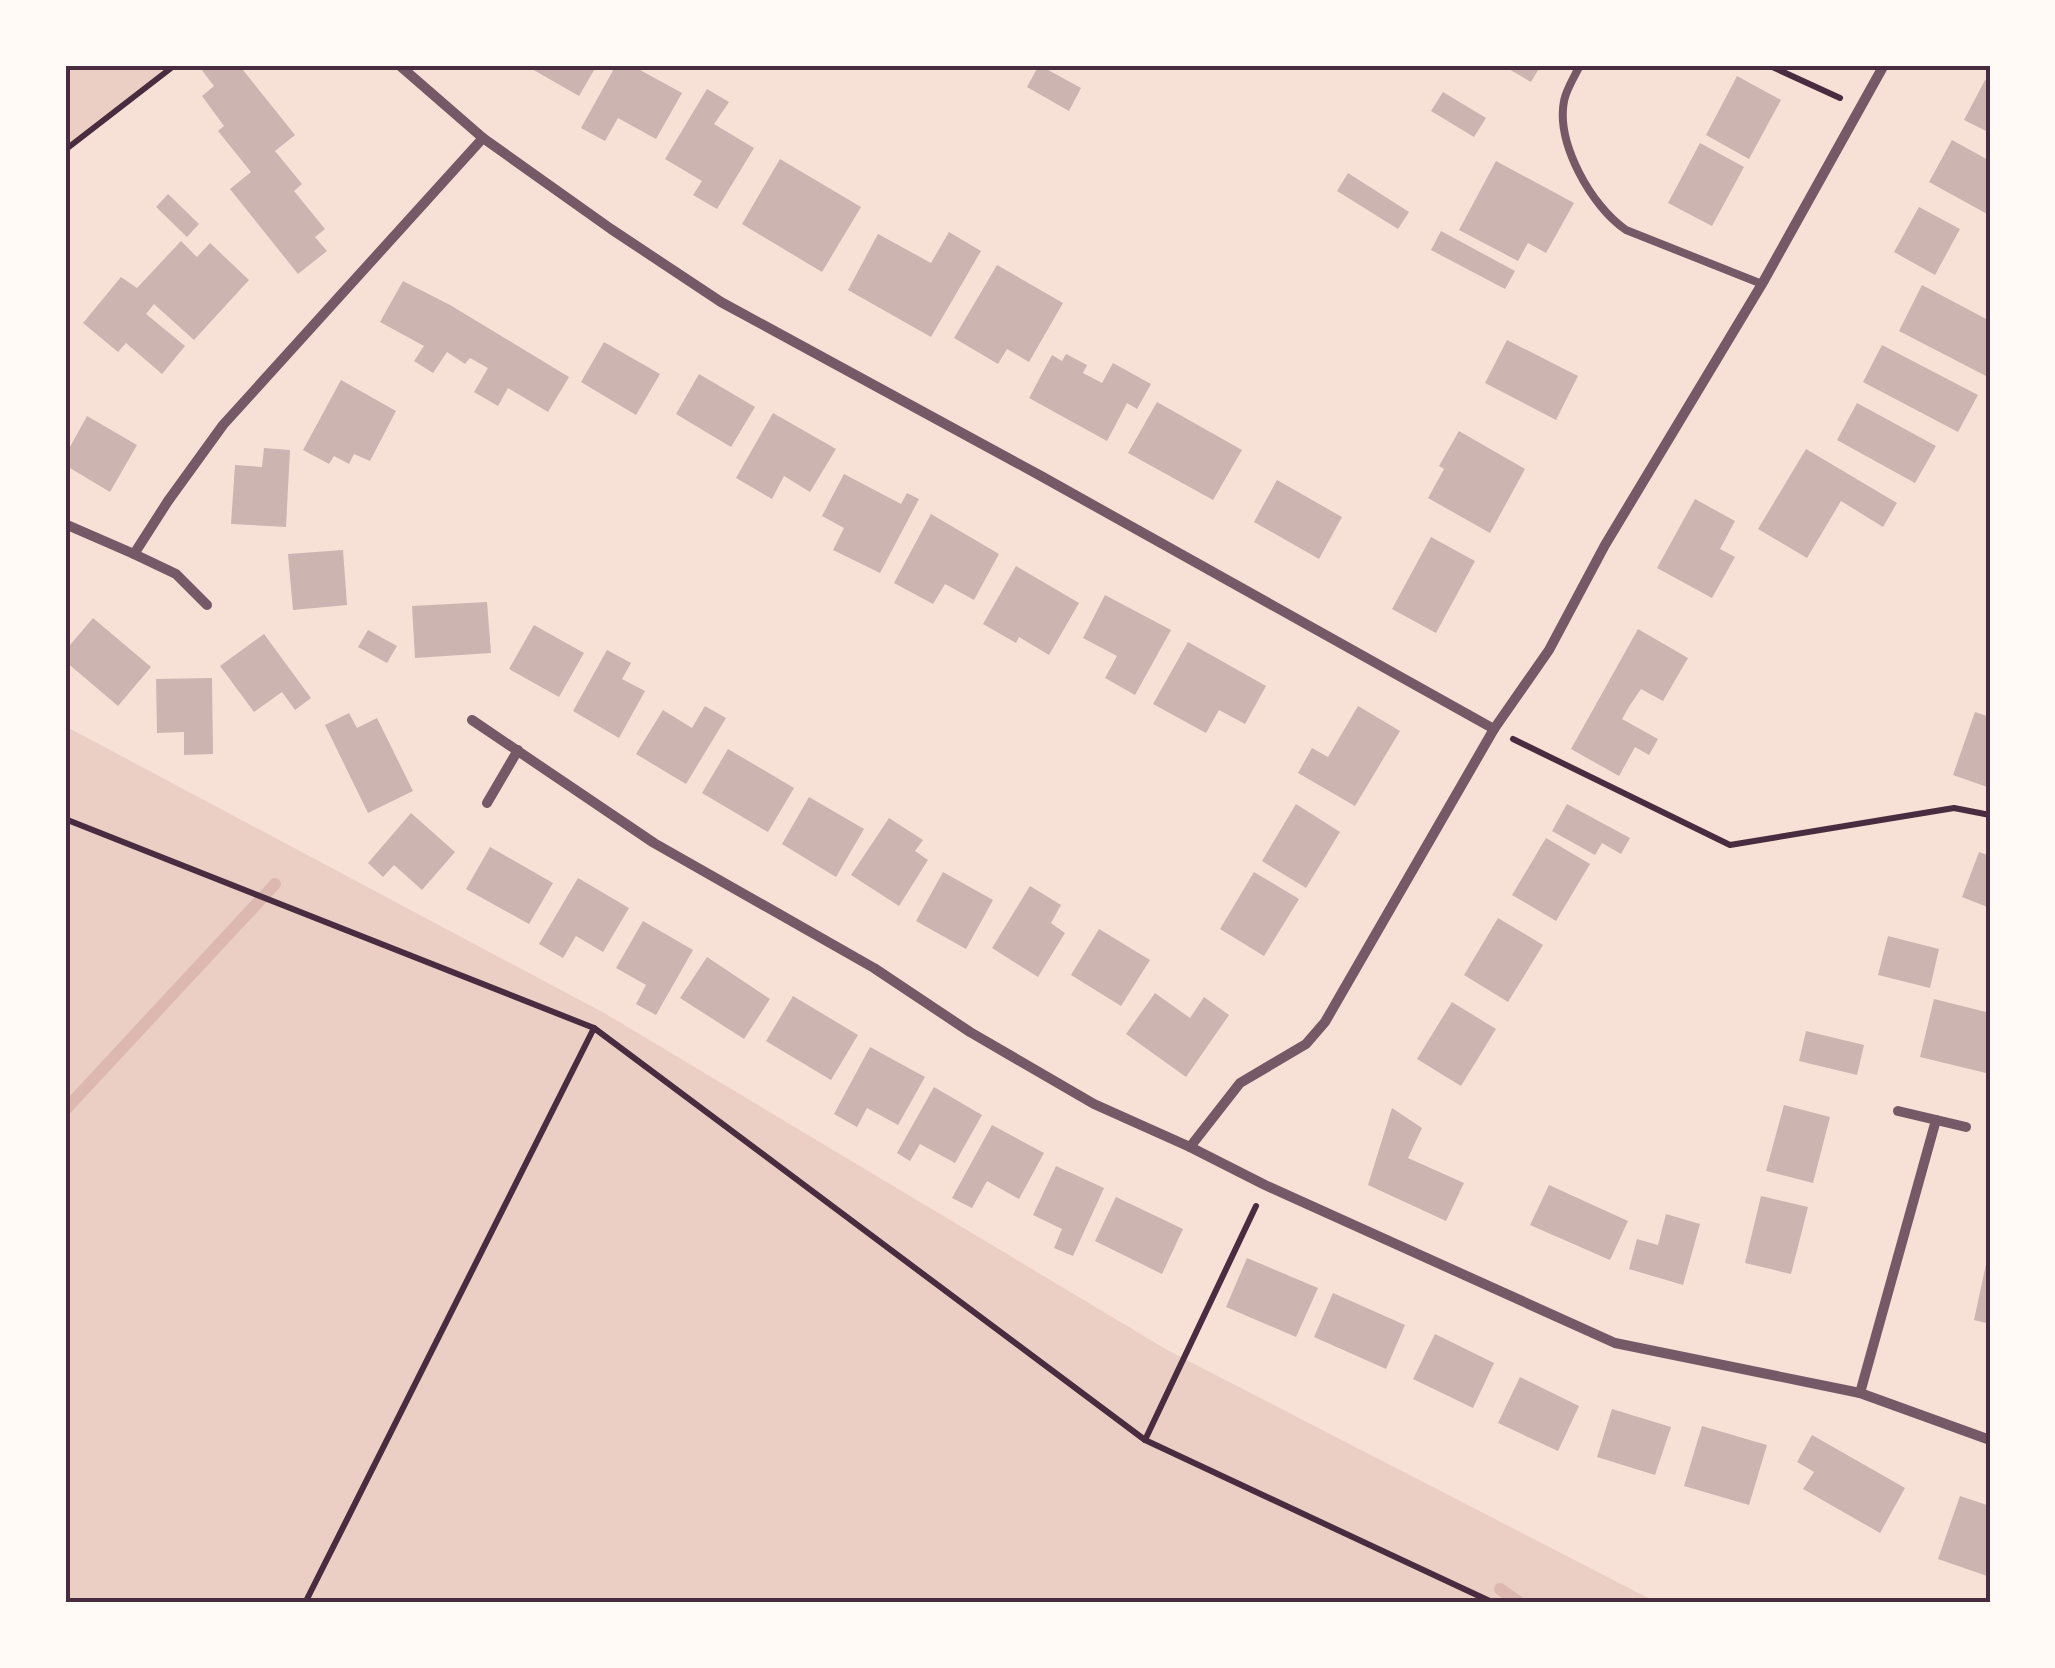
<svg xmlns="http://www.w3.org/2000/svg" width="2055" height="1668" font-family="Overpass,sans-serif">
	<style>
		.green { fill: #ebcfc5 }
		.lines { fill: none; stroke-linecap: round; stroke-linejoin: round }
		.stream { stroke: #dcb8b0; stroke-width: 12 }
		.building { fill: #ccb4b1 }
		.path { stroke: #4a2c40; stroke-width: 6 }
		.service { stroke: #755966; stroke-width: 8 }
		.minor { stroke: #755966; stroke-width: 10 }
		.neatline { fill: none; stroke: #4a2c40; stroke-width: 4 }
	</style>
	<rect width="100%" height="100%" fill="#f7e1d7"/>
	<g class="green">
		<path d="M65,65h105l-105,84z"/>
		<path d="M65,726l541,288 563,337 489,252h-1593z"/>
	</g>
	<g class="lines">
		<g class="stream">
			<path d="M65,1110l210,-226"/>
			<path d="M1500,1589l20,14"/>
		</g>
	</g>
	<g class="building">
		<path d="M206,65h33l56,70 -20,16 27,33 -8,7 31,38 -10,8 12,14 -29,23 -68,-85 21,-17 -33,-41 6,-5 -22,-30 12,-10 -13,-17z"/>
		<path d="M525,65h72l-18,31z"/>
		<path d="M616,65h15l51,28 -26,46 -38,-21 -13,23 -24,-13z"/>
		<path d="M1039,65l42,23 -12,23 -42,-24z"/>
		<path d="M1502,65h39l-10,17z"/>
		<path d="M1737,76l44,24 -32,59 -43,-24z"/>
		<path d="M1985,80l5,3v50l-26,-13z"/>
		<path d="M707,89l22,13 -15,22 40,24 -37,61 -24,-14 9,-14 -37,-22z"/>
		<path d="M1443,92l43,26 -12,19 -43,-26z"/>
		<path d="M1952,140l38,21 -1,54 -60,-33z"/>
		<path d="M1700,143l44,24 -32,59 -44,-23z"/>
		<path d="M780,159l81,48 -39,65 -80,-48z"/>
		<path d="M1496,161l78,42 -28,50 -18,-10 -10,18 -59,-31z"/>
		<path d="M1348,173l61,39 -11,17 -61,-38z"/>
		<path d="M168,194l31,30 -12,13 -31,-30z"/>
		<path d="M1919,207l41,22 -25,46 -41,-23z"/>
		<path d="M1441,231l74,40 -10,18 -74,-39z"/>
		<path d="M949,232l32,19 -50,86 -83,-47 30,-56 53,29z"/>
		<path d="M181,241l16,16 13,-14 39,37 -55,60 -40,-36 -8,10 39,32 -23,28 -36,-31 -8,9 -35,-29 38,-46 16,11z"/>
		<path d="M997,265l66,38 -34,59 -22,-13 -9,15 -44,-26z"/>
		<path d="M403,281l47,24 119,72 -21,35 -40,-24 -10,18 -24,-14 14,-24 -18,-10 -5,6 -18,-12 -14,21 -19,-12 10,-15 -44,-24z"/>
		<path d="M1922,285l68,36v47l-4,8 -87,-45z"/>
		<path d="M1507,340l71,36 -22,44 -71,-37z"/>
		<path d="M604,342l56,32 -24,41 -55,-33z"/>
		<path d="M1882,345l96,50 -20,37 -95,-50z"/>
		<path d="M1066,354l21,11 -4,8 19,10 11,-20 38,21 -14,25 -10,-6 -20,38 -78,-43 23,-43 10,6z"/>
		<path d="M699,374l56,33 -24,40 -55,-33z"/>
		<path d="M341,380l55,31 -26,50 -16,-7 -5,10 -15,-8 -5,8 -26,-14z"/>
		<path d="M1157,402l85,48 -29,50 -85,-47z"/>
		<path d="M1857,403l79,43 -21,37 -78,-43z"/>
		<path d="M773,413l63,36 -26,43 -26,-16 -12,23 -36,-21z"/>
		<path d="M87,416l50,29 -27,47 -45,-27v-9z"/>
		<path d="M1459,431l66,38 -35,64 -62,-35 16,-29 -5,-3z"/>
		<path d="M264,448l26,2 -4,77 -55,-3 4,-59 27,2z"/>
		<path d="M1806,449l91,54 -14,24 -42,-26 -34,57 -49,-29z"/>
		<path d="M844,474l57,30 6,-11 12,6 -39,74 -47,-23 11,-22 -22,-12z"/>
		<path d="M1277,480l65,37 -23,42 -65,-37z"/>
		<path d="M1695,499l40,22 -15,28 15,8 -23,41 -55,-30z"/>
		<path d="M931,514l68,40 -25,46 -29,-16 -12,20 -39,-21z"/>
		<path d="M1431,537l44,24 -39,72 -44,-24z"/>
		<path d="M343,550l4,55 -54,5 -5,-56z"/>
		<path d="M1016,566l63,37 -30,52 -30,-18 -3,6 -33,-19z"/>
		<path d="M1105,595l66,35 -36,65 -30,-17 12,-22 -34,-18z"/>
		<path d="M487,602l4,51 -76,5 -3,-52z"/>
		<path d="M93,618l58,49 -33,39 -53,-45v-10z"/>
		<path d="M534,625l50,28 -25,44 -50,-28z"/>
		<path d="M1638,629l50,29 -25,43 -22,-12 -11,16 -8,14 36,20 -9,16 -14,-8 -16,29 -48,-27z"/>
		<path d="M368,630l29,16 -10,17 -29,-16z"/>
		<path d="M264,634l47,64 -16,12 -13,-18 -28,20 -34,-46z"/>
		<path d="M1188,642l78,44 -21,38 -26,-14 -13,23 -53,-29z"/>
		<path d="M607,650l24,13 -9,16 23,12 -26,47 -46,-27z"/>
		<path d="M212,678l1,76 -29,1v-23l-27,1 -1,-54z"/>
		<path d="M705,706l21,12 -40,66 -50,-30 27,-44 29,18z"/>
		<path d="M1358,706l42,25 -45,75 -57,-33 14,-25 16,9z"/>
		<path d="M1975,712l15,5v71l-37,-13z"/>
		<path d="M349,713l8,15 20,-10 36,73 -45,22 -43,-88z"/>
		<path d="M728,749l66,39 -26,44 -66,-39z"/>
		<path d="M809,797l55,32 -28,48 -54,-33z"/>
		<path d="M1296,804l44,28 -34,56 -44,-27z"/>
		<path d="M1567,804l63,34 -9,16 -19,-11 -7,12 -43,-24z"/>
		<path d="M411,813l44,39 -33,38 -28,-25 -11,12 -15,-14z"/>
		<path d="M889,818l34,22 -8,11 13,9 -29,46 -48,-31z"/>
		<path d="M1546,838l44,26 -34,57 -44,-26z"/>
		<path d="M490,847l63,36 -24,41 -63,-35z"/>
		<path d="M1979,852l11,4v52l-28,-11z"/>
		<path d="M943,872l50,28 -27,49 -50,-28z"/>
		<path d="M1254,872l45,27 -35,57 -44,-27z"/>
		<path d="M578,878l51,30 -26,44 -27,-16 -13,22 -24,-14z"/>
		<path d="M1030,886l31,19 -10,18 14,10 -27,44 -46,-29z"/>
		<path d="M1498,918l45,27 -35,57 -44,-27z"/>
		<path d="M643,921l50,29 -37,65 -20,-11 10,-19 -30,-17z"/>
		<path d="M1099,929l51,31 -29,46 -50,-31z"/>
		<path d="M1888,936l51,13 -9,39 -52,-13z"/>
		<path d="M707,957l63,42 -26,40 -64,-41z"/>
		<path d="M1155,993l35,25 14,-21 25,18 -43,62 -60,-43z"/>
		<path d="M793,996l65,39 -27,45 -65,-39z"/>
		<path d="M1934,999l56,14v61l-70,-17z"/>
		<path d="M1452,1002l44,27 -35,57 -44,-27z"/>
		<path d="M1806,1031l58,14 -7,30 -58,-14z"/>
		<path d="M870,1047l55,30 -27,48 -31,-17 -10,19 -23,-13z"/>
		<path d="M934,1087l48,28 -27,48 -35,-19 -10,17 -13,-8z"/>
		<path d="M1784,1105l46,12 -17,66 -47,-12z"/>
		<path d="M1392,1108l30,20 -14,30 56,25 -18,38 -78,-36z"/>
		<path d="M992,1125l52,28 -25,46 -32,-18 -15,27 -20,-10z"/>
		<path d="M1056,1166l48,22 -31,68 -19,-8 8,-19 -29,-14z"/>
		<path d="M1549,1185l79,36 -18,39 -80,-35z"/>
		<path d="M1761,1196l47,11 -17,67 -46,-11z"/>
		<path d="M1116,1197l67,32 -21,45 -67,-33z"/>
		<path d="M1666,1214l34,10 -17,61 -54,-16 8,-30 21,6z"/>
		<path d="M1988,1255h2v69l-16,-4z"/>
		<path d="M1247,1258l71,30 -22,49 -70,-30z"/>
		<path d="M1333,1293l72,32 -19,44 -72,-32z"/>
		<path d="M1435,1334l59,29 -21,45 -60,-29z"/>
		<path d="M1520,1377l59,29 -21,45 -60,-28z"/>
		<path d="M1612,1409l59,18 -16,48 -58,-18z"/>
		<path d="M1702,1426l65,19 -18,60 -65,-19z"/>
		<path d="M1812,1435l93,53 -25,45 -77,-44 11,-17 -17,-10z"/>
		<path d="M1960,1496l30,10v71l-52,-18z"/>
	</g>
	<g class="lines">
		<g class="path">
			<path d="M1768,65l72,33"/>
			<path d="M65,150l110,-85"/>
			<path d="M1513,739l217,106 224,-37 36,7"/>
			<path d="M65,819l529,209 551,412 349,163"/>
			<path d="M1145,1440l111,-234"/>
			<path d="M305,1603l289,-575"/>
		</g>
		<path class="service" d="M1580,65c-5,11 -14,24 -16,36 -8,42 27,105 62,129l136,54"/>
		<g class="minor">
			<path d="M399,65l84,73 128,91 110,73 320,174 453,253"/>
			<path d="M65,524l69,30"/>
			<path d="M207,605l-31,-31 -42,-20 34,-53 55,-76 260,-287"/>
			<path d="M472,720l182,123 220,125 96,64 124,72 96,43 75,38 350,158 245,50 130,47"/>
			<path d="M487,803l31,-53"/>
			<path d="M1898,1111l68,16"/>
			<path d="M1190,1147l50,-64 66,-39 19,-22 169,-293 55,-79 56,-105 157,-261 122,-219"/>
			<path d="M1860,1393l76,-273"/>
		</g>
	</g>
	<rect width="2055" height="1668" fill="none" stroke="#fffaf5" stroke-width="135"/>
	<rect x="68" y="68" width="1920" height="1532" class="neatline"/>
</svg>
